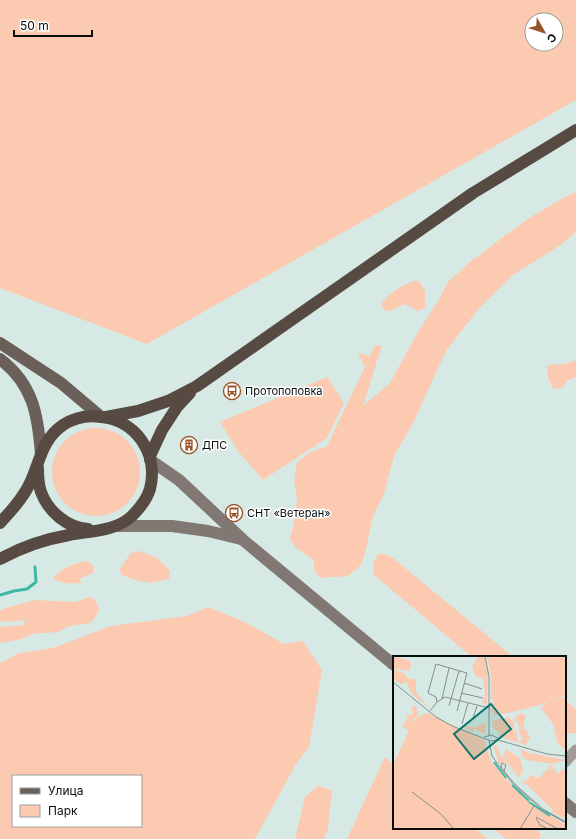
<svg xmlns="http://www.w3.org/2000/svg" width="576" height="839" font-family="Inter,sans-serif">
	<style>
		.green { fill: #fccab0; fill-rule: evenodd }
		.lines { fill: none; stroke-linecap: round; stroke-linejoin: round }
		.stream { stroke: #3db8a5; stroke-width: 3 }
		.street { stroke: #a29b98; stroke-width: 11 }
		.secondary { stroke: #817873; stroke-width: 12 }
		.primary { stroke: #6a5f59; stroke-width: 12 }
		.highway { stroke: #574a43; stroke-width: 12 }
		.labels { text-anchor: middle; stroke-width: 3; stroke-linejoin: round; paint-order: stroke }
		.poi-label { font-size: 11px; fill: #080d0c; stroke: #fff; text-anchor: start }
		.inset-river { fill: none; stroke: #3db8a5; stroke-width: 2 }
		.inset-road { fill: none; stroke: #84918e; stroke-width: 1 }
		.view { fill: #0f766e; fill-opacity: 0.15; stroke: #0f766e; stroke-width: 2 }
		.inset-edge { fill: none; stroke: #080d0c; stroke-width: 2 }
	</style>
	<rect width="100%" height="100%" fill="#d7e9e5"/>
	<g class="green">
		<path d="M0,0h576v100l-429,244 -147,-56zM532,20h24v24h-24z"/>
		<path d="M576,192v40l-17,14 -46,29 -33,32 -34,44 -33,72 -19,33 -10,38 -11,22 -7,33 -5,16 -13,11 -28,2 -6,-9v-9l-18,-12 -6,-9 5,-21 2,-21 -3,-16 3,-19 14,-10 16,-6 38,-79 -7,-14 12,3 5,-10 7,-1 -19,61 27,-23 29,-53 18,-27 11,-21 22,-20 37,-28 27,-19 31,-18z"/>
		<path d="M413,281h6l6,10v17l-7,3 -13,-7 -15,7 -6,-1 -3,-6c10,-11 17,-17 32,-23z"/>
		<path d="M576,360v17l-8,3 -6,8 -9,1 -5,-12 -1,-12c9,-1 21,0 29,-5z"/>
		<path d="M327,377l17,26 -17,35 -64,42 -25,-29 -18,-29z"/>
		<circle cx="96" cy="472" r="44"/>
		<path d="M139,551l17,6 14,14 -1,8 -19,4 -18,-4 -10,-4 -3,-5 12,-17z"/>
		<path d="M378,554h7l8,4 120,99h-41l-98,-82c-2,-9 -1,-13 4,-21z"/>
		<path d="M87,561l6,4v8l-14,6 3,4c-9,1 -22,1 -29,-5 8,-10 22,-15 34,-17z"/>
		<path d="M90,597l6,4 3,10 -8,12 -21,3 -12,6 -25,2 -11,5 -22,4v-16l24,-2 1,-5 -16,2 -9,-1v-10l2,-2 33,-9 40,2z"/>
		<path d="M208,607l39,16 37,21 19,-3 19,29 -13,77 -13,17 -41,75h-255v-176l19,-10 34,-5 58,-22 76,-10zM13,776h128v50h-128z"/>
		<path d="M565,700l11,9v24h-11z"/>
		<path d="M385,757l9,8v63h80l14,11h-141z"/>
		<path d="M318,786l14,4 -4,39 -4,10h-29l10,-42z"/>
		<path d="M490,828h45l6,6 -1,5h-34l-10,-8z"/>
	</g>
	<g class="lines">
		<path class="stream" d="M0,595l14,-4 13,-2 9,-7 -1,-15"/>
		<path class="street" d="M565,762l11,-12"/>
		<g class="secondary">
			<path d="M150,460l29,20 64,60 151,125"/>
			<path d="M116,526h56l36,5 33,8"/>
			<path d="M565,803l11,9"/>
		</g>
		<g class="primary">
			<path d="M0,343l61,40 39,33"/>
			<path d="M0,359c33,25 38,56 41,95"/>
		</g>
		<g class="highway">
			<path d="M106,417l32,-6 30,-10 29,-15 276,-193 103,-63"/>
			<path d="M150,456l12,-26 15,-23 13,-14"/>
			<path d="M38,468c0,8 0,16 3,24 7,19 26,36 47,37"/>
			<path d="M0,523c11,-12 22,-24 29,-38 11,-22 12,-45 34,-60 11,-7 25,-10 38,-8 35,3 58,37 49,72 -3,10 -11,20 -18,27 -17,16 -43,15 -63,19 -23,4 -49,13 -69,24"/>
		</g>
	</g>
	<defs>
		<g id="bus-ring" transform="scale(0.9)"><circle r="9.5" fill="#fff" stroke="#995329" stroke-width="1.5"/><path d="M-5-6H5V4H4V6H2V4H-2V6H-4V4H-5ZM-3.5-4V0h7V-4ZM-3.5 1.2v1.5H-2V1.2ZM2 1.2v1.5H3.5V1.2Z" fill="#995329"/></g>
		<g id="building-ring" transform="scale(0.9)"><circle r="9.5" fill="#fff" stroke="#995329" stroke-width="1.5"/><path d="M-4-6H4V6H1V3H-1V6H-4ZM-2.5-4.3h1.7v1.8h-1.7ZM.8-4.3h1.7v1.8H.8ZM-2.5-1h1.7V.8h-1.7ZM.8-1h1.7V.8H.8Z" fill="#995329"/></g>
	</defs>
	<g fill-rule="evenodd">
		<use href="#bus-ring" x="232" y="391"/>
		<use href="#building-ring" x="189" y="445"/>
		<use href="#bus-ring" x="234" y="513"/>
	</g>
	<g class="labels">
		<g class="poi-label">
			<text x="245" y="395">Протопоповка</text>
			<text x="202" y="449">ДПС</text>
			<text x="247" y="517">СНТ «Ветеран»</text>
		</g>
	</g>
	<g transform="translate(393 656)">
		<rect width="173" height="173" fill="#d7e9e5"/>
		<path d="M0,0l18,5 -1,10 -17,-3zM86,0h5l4,15 -1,35 -5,-4 3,-6 -2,-18 -7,-1 -4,-11zM94,0h79v39l-29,11 -43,10v-5l-3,1 3,-12h-3v-25zM0,13l11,4 5,6 4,-1 3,3v11l13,16 -16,-13 -7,-13 -5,2 -7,-4zM173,41v53l-8,-6 -5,-20 -12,-16 8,-7zM21,50h2l2,10 -4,2 -1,6 4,-7 10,-4 57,27 7,21 23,27 22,20v4v-5l30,18v4h-173v-64l16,-34 -7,-5 6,-8 -2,-2 7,-2 -2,-5zM128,57l5,3 -3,10 7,11 -4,8 -6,-2 -1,-4 2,2 2,-2 -5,-9 4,-1 -3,-2 -3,-9 -1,5 -2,-4zM115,61l6,6 -1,9 3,-2 2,13 -17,-6 -4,-4 8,4 -12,-9 -1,-7zM93,67l-1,11 -9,-4 2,-1h-5v3l-12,-6 13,1zM100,88l5,3 3,11 2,-1 13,20 -11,-15 -6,2zM113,93l14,9 3,12 -4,8 -16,-22zM128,93l8,4 37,7 -14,4 -25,-4 -5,-4zM162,109l-5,4h6l-1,2 4,3 3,-5 4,2v48l-14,-7 1,-2 -28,-27 -2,5 1,-4 -3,-4 4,2 6,-7 8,3 10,-10 -1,-2z" fill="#fccab0"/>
		<path class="inset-river" d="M101,106l12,16M119,129l17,16M136,146l21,14"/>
		<path class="inset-road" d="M92,0l4,21v59M0,26l43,35 16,9 39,15 7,-1 49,14 19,2M71,27l18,6M68,37l22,5M49,43l7,-31M44,46l-1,-5 -8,-4 8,-29 31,9 -10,38M56,50l10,-35M37,55l7,-9 8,-5 44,11M80,62l4,-12M69,68l6,-21M91,81l8,-2 7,4M96,84l3,16 20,27 29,26 25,14M111,115l2,-6 -4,-2 -1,4 3,4 9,11 5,5 25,22 23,13M19,136l29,22 13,15M143,161l22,12M143,162l4,7 8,4M127,173l14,-23"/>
		<path class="view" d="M98,48l20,25 -37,30 -20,-25z"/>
		<rect width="173" height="173" class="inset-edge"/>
	</g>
	<rect x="12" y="775" width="130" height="52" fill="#ffffff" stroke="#9c9e9e"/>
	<rect x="20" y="788" width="20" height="6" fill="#6a5f59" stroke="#9c9e9e"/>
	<text x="48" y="795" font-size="12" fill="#080d0c">Улица</text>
	<rect x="20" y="805" width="20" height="12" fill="#fccab0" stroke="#9c9e9e"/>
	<text x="48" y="815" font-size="12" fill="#080d0c">Парк</text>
	<g transform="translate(544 32) rotate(129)"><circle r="19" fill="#ffffff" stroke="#9c9e9e"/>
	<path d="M0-3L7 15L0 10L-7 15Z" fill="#995329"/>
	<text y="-6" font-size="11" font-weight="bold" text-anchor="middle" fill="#080d0c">С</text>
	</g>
	<path d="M14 30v6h78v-6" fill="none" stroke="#080d0c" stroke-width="2"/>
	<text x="20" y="30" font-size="12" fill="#080d0c" stroke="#ffffff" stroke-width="3" paint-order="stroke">50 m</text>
</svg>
